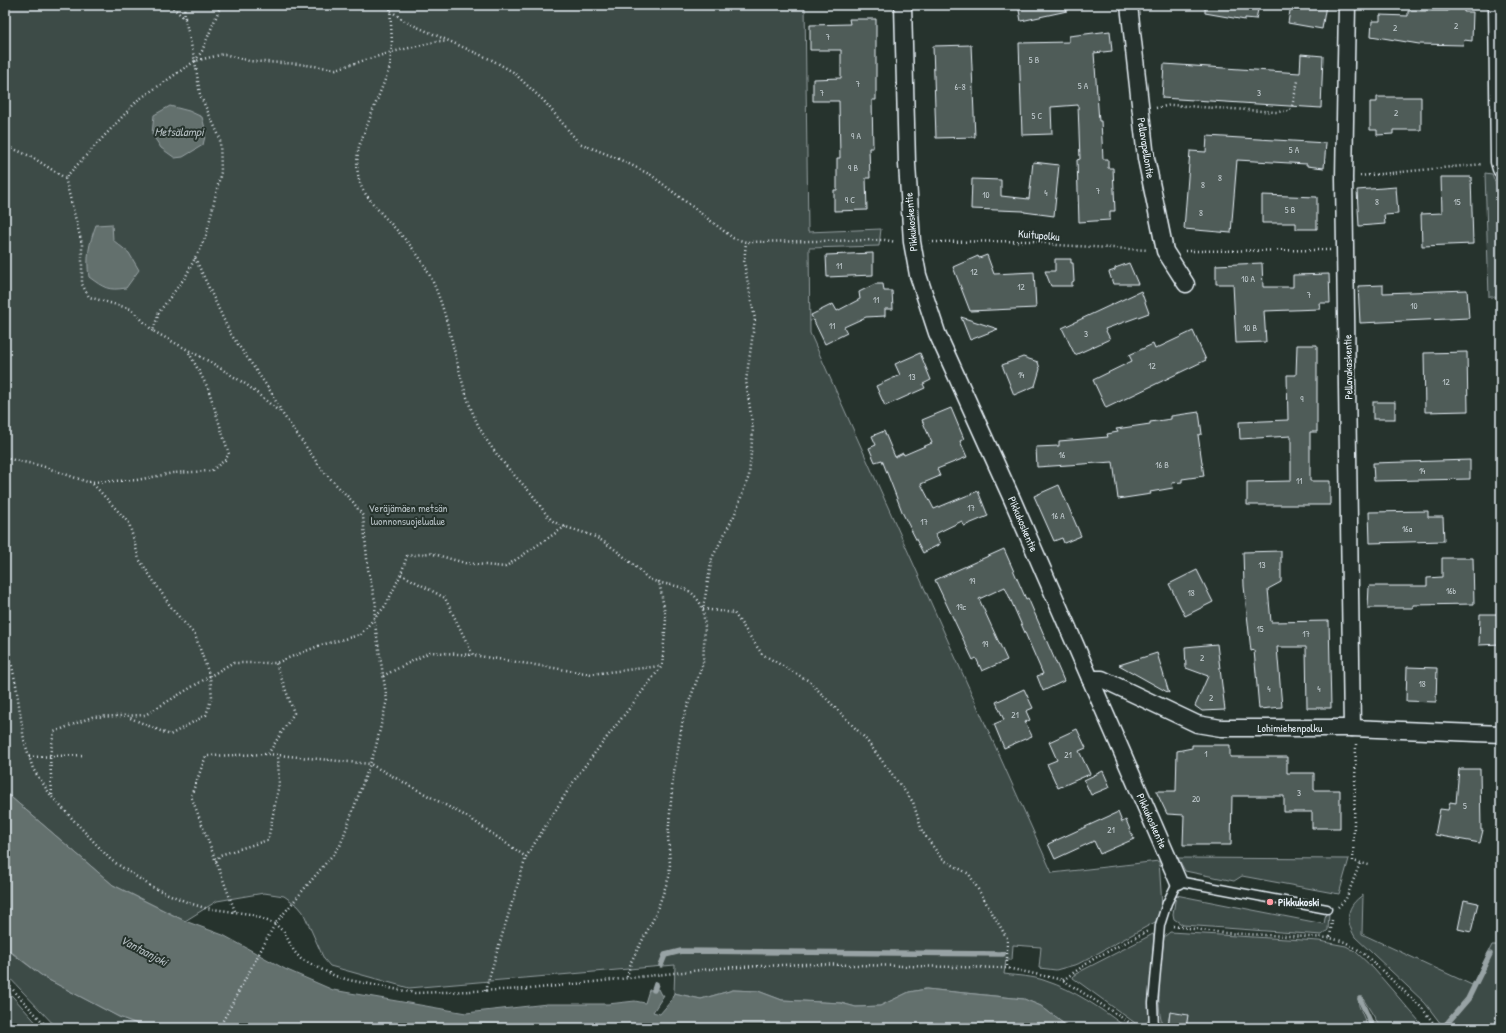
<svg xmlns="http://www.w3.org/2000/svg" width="1506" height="1033" font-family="'Patrick Hand',sans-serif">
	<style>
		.green { fill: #3e4b47; stroke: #939ea0 }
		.water { fill: #636f6d; stroke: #98a3a5 }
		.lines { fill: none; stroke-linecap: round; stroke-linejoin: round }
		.stream { stroke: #98a3a5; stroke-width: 5.5 }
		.building { fill: #505c59; stroke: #e8f1f8 }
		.service-casing { stroke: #e8f1f8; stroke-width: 11 }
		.minor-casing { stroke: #e8f1f8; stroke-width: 19 }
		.path { stroke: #e8f1f8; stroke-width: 2.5; stroke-dasharray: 1 3; stroke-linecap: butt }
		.service { stroke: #26332d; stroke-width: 8 }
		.minor { stroke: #26332d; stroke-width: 16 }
		.poi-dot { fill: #ff9aa2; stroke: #26332d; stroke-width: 1.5 }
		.labels { text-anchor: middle; stroke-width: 4; stroke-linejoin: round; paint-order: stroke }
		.number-label { font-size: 9px; fill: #c2ccd0 }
		.street-label { font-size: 11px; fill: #e8f1f8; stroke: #26332d }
		.park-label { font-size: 11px; fill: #b5bfc3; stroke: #26332d }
		.poi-label { font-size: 11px; font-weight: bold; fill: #e8f1f8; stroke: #26332d; text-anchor: start }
		.water-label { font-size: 12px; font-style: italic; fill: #b3bdc0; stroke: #26332d }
	</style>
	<rect width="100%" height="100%" fill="#26332d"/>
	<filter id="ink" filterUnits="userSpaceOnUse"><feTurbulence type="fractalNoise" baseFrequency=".025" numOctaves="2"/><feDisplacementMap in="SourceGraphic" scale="8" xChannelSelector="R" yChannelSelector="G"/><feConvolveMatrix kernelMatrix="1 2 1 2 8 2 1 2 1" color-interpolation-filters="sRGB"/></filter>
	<g filter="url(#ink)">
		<g class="green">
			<path d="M5,5h800l3,227 73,-3 -2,17 -70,2 1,85 242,540 107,-12 3,45 -5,15 -79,43 -22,6 -17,-2 2,-21 -28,-2 -1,15h-6l-2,14c14,2 29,2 42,7 28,9 54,27 77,44l-1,3h-53l-28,-22 -17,-7 -98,-10 -17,3 -29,14 -24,1 -15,-4 -59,-3 -24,-9 -25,-1 -32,9 -27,-6 1,-28 -266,23 -79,-22 -6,-7 -21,-47 -5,-6 -14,-10 -20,-3 -47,8 -32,20 -72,-36 -108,-93z"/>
			<path d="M1485,173l7,1 9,23v100h-12z"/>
			<path d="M1178,858l171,1 -10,35 -97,-18 -8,5 -49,-10z"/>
			<path d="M1176,895l148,29 2,-11 3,1 -1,16 -6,5 -139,-10 -9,-6 -1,-5z"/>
			<path d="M1363,895l-1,39 110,51 20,-40h9v83h-57l-19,-25 -70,-66c-10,-17 -9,-31 8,-42z"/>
			<path d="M1170,932l149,9 27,5 9,5 19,18 51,59h-44l-19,-31h-4l1,9 9,22h-182l-16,-15 -3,15 -5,-3c-7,-28 -1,-60 2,-88z"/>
			<path d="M1153,934l1,3 -5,80 -4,11h-3l-69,-50 1,-3 9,-5z"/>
			<path d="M5,948l40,30 74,39 29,11h-91l-52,-55z"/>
			<path d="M5,988l36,40h-36z"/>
		</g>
		<g class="water">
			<path d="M170,106l19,5 13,6 4,15 -3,13 -20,12 -8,1 -14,-10 -9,-14 2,-19z"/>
			<path d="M112,224l1,16 16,13 10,17 -13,18c-18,3 -22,0 -37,-11 -3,-20 0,-33 7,-52z"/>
			<path d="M5,792l108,93 72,36 38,14 62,34 48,21 133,23 81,-9h61l27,-3 10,2 4,-13 9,-1 3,6h3l-11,17 7,2 11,-13 3,-8 27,6 32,-9 25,1 24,9 59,3 15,4 24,-1 29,-14 17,-3 98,10 17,7 28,22h-921l-29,-11 -74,-39 -40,-31z"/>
		</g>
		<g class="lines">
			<g class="stream">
				<path d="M661,965l4,-10 16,-4 322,3"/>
				<path d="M654,990l2,-6"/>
				<path d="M1360,999l13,29"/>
				<path d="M1443,1028l25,-29 22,-45"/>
			</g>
		</g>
		<g class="building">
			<path d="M1018,5h48l1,6 -46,10z"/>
			<path d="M1205,5h54l-3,14 -11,-1v2l-40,-7z"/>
			<path d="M1291,5h35l-4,24 -34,-6z"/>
			<path d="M1448,6h16v6h9l-1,29 -8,-1 -1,5 -44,-1 -48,-8 1,-15h8v-6l28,1v-5h40z"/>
			<path d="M849,19h27v81h-4l1,48h-4l1,30h-4l1,32 -33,1v-21h3v-32h3l-1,-57h-26v-22l28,-1v-28h-31v-25l40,-1z"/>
			<path d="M1110,31l2,20 -18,2 5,68h2l2,38h5v9h5l2,43h-5v9l-31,2 -2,-62 3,-1 -2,-54 -27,2 1,27 -30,1 -3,-92 50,-1v-6z"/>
			<path d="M971,45l4,92 -39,1 -3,-92z"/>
			<path d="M1301,54l22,2 -2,52 -159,-10 2,-34 136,9z"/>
			<path d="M1377,97h44v33h-28v4l-16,1v-5h-7v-28h7z"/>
			<path d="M1207,136l119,7 -2,25 -17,-2v-2l-70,-4 -6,73 -47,-4 6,-78 16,1z"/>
			<path d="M1033,162l26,3 -5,51 -30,-4v-1l-53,-2 1,-30 29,1v16l28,3z"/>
			<path d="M1441,177h30l2,67 -51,2 -1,-32 21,-1z"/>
			<path d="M1396,187l2,27 -14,1 1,9 -26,2 -2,-36z"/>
			<path d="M1262,195l55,2v32h-21v-6h-34z"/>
			<path d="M873,253v22l-46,2 -1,-22z"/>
			<path d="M987,255l7,19 40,-2 2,36 -66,3 -17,-44 25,-11 1,2z"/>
			<path d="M1055,259h16v4h2l1,18 -2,1v4h-21l-6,-15h10z"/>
			<path d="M1129,263l9,21h-25l-4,-12 6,-2v-2z"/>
			<path d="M1262,263l1,24h30v-12l36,-1 1,29h-11l1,6 -56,2 2,31 -30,1 -3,-59h-17v-19z"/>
			<path d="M875,284h8l1,7h8l1,18h-8v7l-19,1 -22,10 3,6 -22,11 -14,-29 22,-11 4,7 23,-12 -1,-7z"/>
			<path d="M1383,285v8l84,-3 2,28 -109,5 -2,-37z"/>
			<path d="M1141,291l8,22 -44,16 5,10 -35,16 -13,-27z"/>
			<path d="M961,317l37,12 -28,11z"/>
			<path d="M1193,331l13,29 -100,48 -13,-28 39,-19 -3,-6 24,-11 2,5z"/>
			<path d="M1297,345h20v87h-7v49h20v24h-83v-23l44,-1v-45l-51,3 -1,-17 49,-2 -1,-45h9z"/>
			<path d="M1467,352l1,59 -43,1 -1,-59z"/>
			<path d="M920,353l11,27 -8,4 2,4 -40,18 -9,-20 24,-11 -5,-11z"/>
			<path d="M1023,357l15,5 2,7 -5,17 -21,9 -12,-30z"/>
			<rect x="1373" y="402" width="22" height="17"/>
			<path d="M951,408l13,31 -4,2 7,16 -30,12 3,7 -19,8 13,25 44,-18 10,25 -24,10 -2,-5 -27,13 5,10 -17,9 -20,-39 -21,-54 -7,2 -6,-14 7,-3 -4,-9 12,-5 11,26 8,-4 1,2 28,-12 -10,-23z"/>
			<path d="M1199,412l3,22 -4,1 6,41 -22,3v3l-10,1 1,5 -23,4 1,2 -33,5 -5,-37 -76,5 -1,-20 23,-1v-5l49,-4 -1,-3 11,-2 -2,-3 34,-5v-2l21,-3v-3z"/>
			<path d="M1470,460v19l-96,2 -1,-18z"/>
			<path d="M1059,485l22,51 -17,7 -2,-5 -8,3 -20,-45z"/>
			<path d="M1428,511v6h15l1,24 -74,2 -1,-31z"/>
			<path d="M1004,549l22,50 2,-1 36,83 -21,10 -6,-15 6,-2 -38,-87 -26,12 28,61 -25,11 -6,-13 -3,2 -38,-80z"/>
			<path d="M1281,551v31l-13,7 3,33 58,-1 2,87h-24l-1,-61h-29l5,60 -23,2 -5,-59 -3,1 -7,-65 -1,-34z"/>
			<path d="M1442,558h31l1,46 -61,1v3h-45l1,-22h58v-8l15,-1z"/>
			<path d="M1197,570l16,32 -28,14 -16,-32z"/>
			<path d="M1480,614h21v30l-22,1z"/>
			<path d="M1217,644l8,66 -23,1 -7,-5 13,-30 -22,-8 -1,-21z"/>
			<path d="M1157,653l12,40 -50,-28z"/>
			<path d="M1407,667l30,1 -1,34 -30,-1z"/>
			<path d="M1024,689l9,19 -7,3 4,9 -5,2 7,14 -28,12 -10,-24 10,-4 -8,-18z"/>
			<path d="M1077,729l9,19 -7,3 11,23 -32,14 -11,-24 10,-4 -8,-18z"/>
			<path d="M1192,745h38v12h57v16h27v17h26v38h-28v-16h-28v-16h-52l-1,49h-48l1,-30 -17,-1 -11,-23h20l1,-40 15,-3z"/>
			<path d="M1459,769h21l1,61h2l-3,13 -45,-8 5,-26 8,1 2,-8 6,1z"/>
			<path d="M1103,771l7,16 -19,8 -7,-15z"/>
			<path d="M1118,812l4,10 4,-2 8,19 -34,15 -6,-13 -39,18 -7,-15z"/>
			<path d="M1464,900l14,3 -7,29 -13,-3z"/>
			<path d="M1170,1012l18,3 -2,13h-18z"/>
		</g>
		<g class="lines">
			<g class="service-casing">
				<path id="service" d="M1154,1028l-1,-25 7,-78 7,-22 11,-22 149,28"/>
			</g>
			<g class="minor-casing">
				<g id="minor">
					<path d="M903,5l4,159 5,78 6,33 19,58 75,166 166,382"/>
					<path d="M1129,5l17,153 19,93 21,33"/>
					<path d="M1347,5l-3,173 8,550"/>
					<path d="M1497,5l2,157 2,7"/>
					<path d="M1090,679h12l95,45 24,4h131l149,6"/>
				</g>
			</g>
			<g class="path">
				<path d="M170,5l15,14 10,42 5,34 20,43 1,34 -15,64 -20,40 -27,36 -6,19 59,32 35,22 34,28"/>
				<path d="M184,5l1,13"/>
				<path d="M390,5l2,38 -2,24 -31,79c-3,14 -3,35 6,47 16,23 38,41 54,64 32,47 33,107 55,159 12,29 34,53 56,76 8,9 14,22 23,29 12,8 32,10 46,18 14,8 27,19 39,30 4,3 7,8 11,10 22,10 41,1 54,30"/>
				<path d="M391,11l15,11 86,38 21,12 31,29 35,42 40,16 32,16 82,63 13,4 139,-2 11,2"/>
				<path d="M195,61l7,-10 19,-46"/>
				<path d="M1156,108l15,-3 106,7 14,-2 7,-29"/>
				<path d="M5,145l27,12 33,21"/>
				<path d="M1360,176l123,-12"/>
				<path d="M929,242l104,-1 24,4 91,5"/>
				<path d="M1185,251l145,-1"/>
				<path d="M195,258l35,75 41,59 11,21 41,58 30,31 10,14 5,53 8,36 -2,13 13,82 -12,50 -35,96 -65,78 -56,104"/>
				<path d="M153,331l-22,-22 -42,-12 -7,-13v-40l-17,-66 73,-78 57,-39 29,-7 25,7 50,3 37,5 56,-17 47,-11 8,1"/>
				<path d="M5,458l37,8 51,18 36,39 10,36 34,51 22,25 15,42 2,20 -6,18 -36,20 -42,-18"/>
				<path d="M89,482l48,-2 36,-7 38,-2 14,-11 4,-6 -21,-66 -20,-37"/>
				<path d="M401,574l44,24 28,57 118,19 70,-8"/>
				<path d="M703,609l31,4 28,41 47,27 55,56 49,65 9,29 20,28 27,15 38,64v30"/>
				<path d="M5,634l11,51 8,55 9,29 19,28 59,63 41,27 37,16 16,5 45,6 25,10 9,8 10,19 7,8 34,17 14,4 66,13 115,-4 189,-21 85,-4 203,4 56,12 75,48"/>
				<path d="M383,676l47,-24 43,3"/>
				<path d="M1356,744l-3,117 16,4"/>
				<path d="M268,754l102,10 101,55 55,38"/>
				<path d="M29,757l56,-2"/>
				<path d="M52,795l-2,-39 4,-24 38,-15 53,-2 87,-52h44l45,-18 39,-10 26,-30 15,-31 6,-18 23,-3 35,10 40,4 61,-41"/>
				<path d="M216,861l4,-6 48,-15 11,-56 -1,-29"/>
				<path d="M1338,907l8,-8 14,-36"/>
				<path d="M235,911l-44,-115 15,-40 62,-2 26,-41 -18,-50"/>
				<path d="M1332,920l-2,18 15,4 17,10 60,56 15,20"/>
				<path d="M1173,926l50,7 107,5"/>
				<path d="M627,977l4,-15 24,-46 14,-39 1,-13 -2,-28 5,-58 10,-59 20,-56 2,-36 -2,-18 9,-51 22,-42 15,-40 4,-47 -7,-48 9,-62 -11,-56 2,-21"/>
				<path d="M1063,980l32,-22 53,-27"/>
				<path d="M5,981l43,47"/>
				<path d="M485,991l41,-134 51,-81 85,-110 4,-47 -7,-38"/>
			</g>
			<use href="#service" class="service"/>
			<use href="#minor" class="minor"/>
		</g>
	</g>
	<circle class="poi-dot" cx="1270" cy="902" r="4"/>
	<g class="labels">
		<g class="number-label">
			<text x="1456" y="29">2</text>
			<text x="1395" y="31">2</text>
			<text x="828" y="40">7</text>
			<text x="1034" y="63">5 B</text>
			<text x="858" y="87">7</text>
			<text x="1083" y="89">5 A</text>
			<text x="960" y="90">6-8</text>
			<text x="822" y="96">7</text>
			<text x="1259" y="96">3</text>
			<text x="1396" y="116">2</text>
			<text x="1037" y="119">5 C</text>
			<text x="856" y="139">9 A</text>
			<text x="1294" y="153">5 A</text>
			<text x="853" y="171">9 B</text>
			<text x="1220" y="181">8</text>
			<text x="1203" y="188">8</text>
			<text x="1098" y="194">7</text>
			<text x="1046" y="196">4</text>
			<text x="986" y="198">10</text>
			<text x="850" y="203">9 C</text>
			<text x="1377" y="205">8</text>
			<text x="1457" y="205">15</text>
			<text x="1290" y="213">5 B</text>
			<text x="1201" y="216">8</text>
			<text x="839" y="269">11</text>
			<text x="974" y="275">12</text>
			<text x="1248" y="282">10 A</text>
			<text x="1021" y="290">12</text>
			<text x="1309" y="298">7</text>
			<text x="876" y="303">11</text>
			<text x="1414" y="309">10</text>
			<text x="832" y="329">11</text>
			<text x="1250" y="331">10 B</text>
			<text x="1086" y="337">3</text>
			<text x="1152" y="369">12</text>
			<text x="1021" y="378">14</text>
			<text x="912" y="380">13</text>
			<text x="1446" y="385">12</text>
			<text x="1302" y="402">9</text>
			<text x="1062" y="458">16</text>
			<text x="1162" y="468">16 B</text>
			<text x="1422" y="474">14</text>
			<text x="1299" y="484">11</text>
			<text x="971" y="511">17</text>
			<text x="1058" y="519">16 A</text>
			<text x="924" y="525">17</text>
			<text x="1407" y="532">16a</text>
			<text x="1262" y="568">13</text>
			<text x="972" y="584">19</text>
			<text x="1451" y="594">16b</text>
			<text x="1191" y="596">18</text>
			<text x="961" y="610">19c</text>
			<text x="1260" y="632">15</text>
			<text x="1306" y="637">17</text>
			<text x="985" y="647">19</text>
			<text x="1202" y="661">2</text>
			<text x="1422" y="687">18</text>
			<text x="1269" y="692">4</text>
			<text x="1319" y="692">4</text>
			<text x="1211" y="701">2</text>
			<text x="1015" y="718">21</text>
			<text x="1206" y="757">1</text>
			<text x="1068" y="758">21</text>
			<text x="1299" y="796">3</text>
			<text x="1196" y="802">20</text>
			<text x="1465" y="809">5</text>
			<text x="1111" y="833">21</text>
		</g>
		<g class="street-label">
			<text transform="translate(1146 148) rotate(81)" y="4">Pellavapellontie</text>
			<text transform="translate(911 222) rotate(-95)" y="4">Pikkukoskentie</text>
			<text transform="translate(1039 235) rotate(5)" y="4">Kuitupolku</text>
			<text transform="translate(1348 367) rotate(-91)" y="4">Pellavakaskentie</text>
			<text transform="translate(1023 524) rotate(67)" y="4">Pikkukoskentie</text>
			<text x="1290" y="732">Lohimiehenpolku</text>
			<text transform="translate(1152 821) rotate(66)" y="4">Pikkukoskentie</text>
		</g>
		<g class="park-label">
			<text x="408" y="512">Veräjämäen metsän<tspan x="408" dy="13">luonnonsuojelualue</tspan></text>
		</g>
		<g class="poi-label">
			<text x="1278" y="906">Pikkukoski</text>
		</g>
		<g class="water-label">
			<text x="179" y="136">Metsälampi</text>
			<text transform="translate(144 951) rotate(28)" y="4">Vantaanjoki</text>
		</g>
	</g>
	<rect width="1506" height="1033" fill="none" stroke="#26332d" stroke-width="20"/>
	<rect x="10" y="10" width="1486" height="1013" fill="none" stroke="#e8f1f8" stroke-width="1.5" filter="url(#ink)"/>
</svg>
